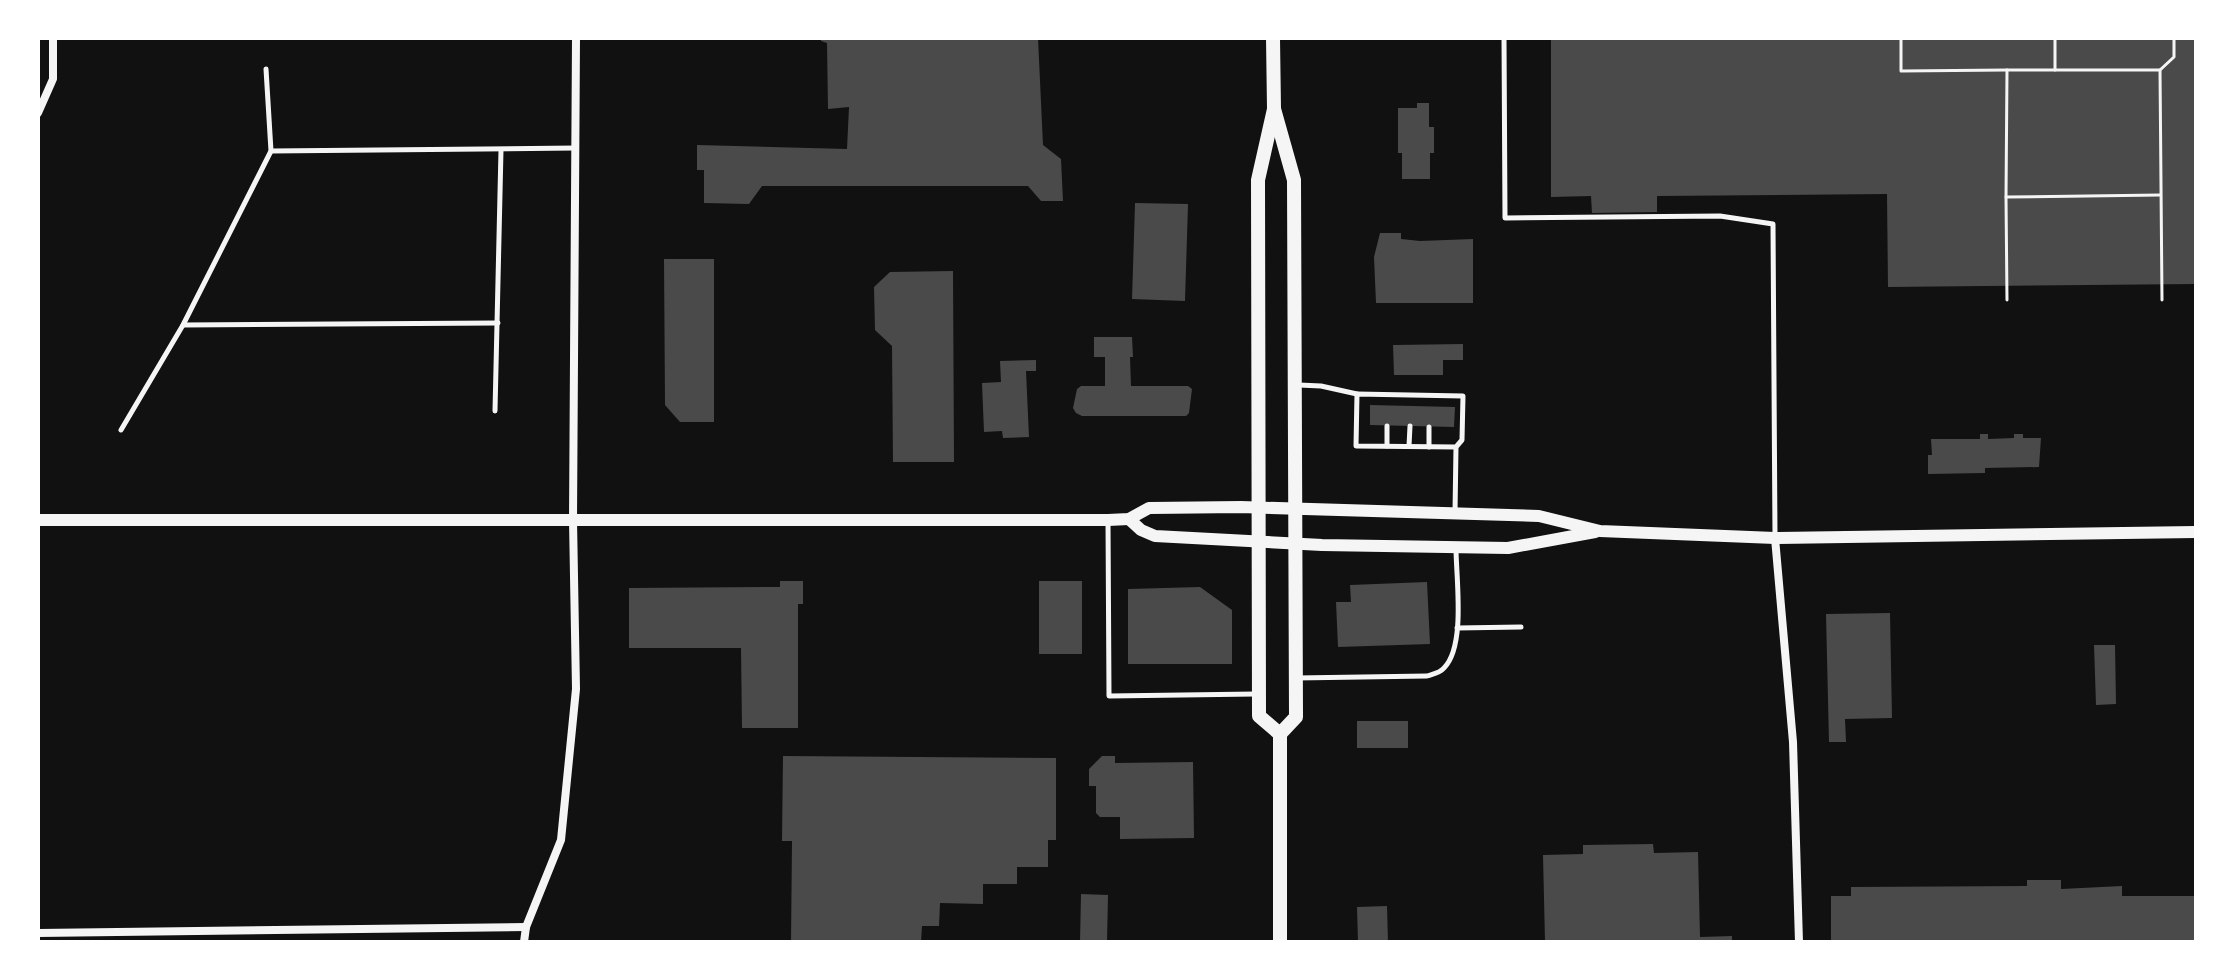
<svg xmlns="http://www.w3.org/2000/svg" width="2234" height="980" font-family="'Asap Condensed',sans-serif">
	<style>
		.building { fill: #4a4a4a }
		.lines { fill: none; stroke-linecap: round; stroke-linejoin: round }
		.path { stroke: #f5f5f5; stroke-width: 3 }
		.service { stroke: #f5f5f5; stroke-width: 5 }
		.minor { stroke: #f5f5f5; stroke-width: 8 }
		.secondary { stroke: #f5f5f5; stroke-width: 12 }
		.primary { stroke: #f5f5f5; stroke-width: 14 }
	</style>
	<rect width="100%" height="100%" fill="#111"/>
	<g class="building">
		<path d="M821,38h217l5,107 18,14 2,42h-22l-13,-15h-266l-13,18 -45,-1v-33h-7v-25l150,4 2,-42 -21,2 -1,-66 -6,-2z"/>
		<path d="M1551,38h645v246l-308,3 -1,-93 -230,2v16l-65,1 -1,-17 -40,1z"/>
		<path d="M1417,103h12v24h5v26h-4v26h-28v-26h-4v-45h19z"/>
		<path d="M1135,203l53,1 -3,97 -53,-2z"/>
		<path d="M1380,233h21v6l19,2 53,-2v64h-97l-2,-46z"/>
		<path d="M664,259h50v163h-34l-15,-17z"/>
		<path d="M953,271l1,191h-61l-1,-116 -17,-16 -1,-43 16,-15z"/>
		<path d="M1094,337h38l1,20h-3l1,29h57l4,3 -3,24 -3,3h-104l-6,-3 -3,-5 4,-19 4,-3h24v-29h-11z"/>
		<path d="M1463,344v16h-20v15h-49l-1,-30z"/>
		<path d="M1036,360v11h-10l3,66 -26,1 -1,-7 -18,1 -2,-49 19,-1 -1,-21z"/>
		<path d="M1370,405l85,2 -1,20 -84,-2z"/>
		<path d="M1980,434h8v5l26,-1v-4h9v4h18l-2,29 -54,1v5l-57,1v-19h4l-1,-16h49z"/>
		<path d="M780,581h23v23h-5v124h-56l-1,-80h-112v-60l151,-1z"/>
		<rect x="1039" y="581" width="43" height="73"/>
		<path d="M1427,582l3,62 -92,3 -2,-45h15l-1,-17z"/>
		<path d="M1200,587l32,23v54h-104v-75z"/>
		<path d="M1890,613l2,105 -47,1 1,23h-17l-3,-128z"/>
		<path d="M2094,645h21l1,59 -20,1z"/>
		<rect x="1357" y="721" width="51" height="27"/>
		<path d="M783,756l273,2v82h-8v27h-31v17h-34v20l-43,-1 -1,23h-17l-1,16h-130l1,-101h-10z"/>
		<path d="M1102,756h13v7l78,-1 1,76 -74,1v-22h-20l-4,-4v-27h-7v-17z"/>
		<path d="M1653,844l1,9 44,-1 2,85 32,-1v6h-187l-2,-87 40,-1v-9z"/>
		<path d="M2027,880h34v9l61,-3v10h74v46h-365v-46h20v-9l176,-1z"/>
		<path d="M1081,894l27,1 -1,47h-27z"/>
		<path d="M1387,906l1,36h-30l-1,-35z"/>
	</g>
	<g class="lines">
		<g class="path">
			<path d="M1901,38v33l106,-1"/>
			<path d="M2055,38v32h105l2,230"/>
			<path d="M2160,70l14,-13v-19"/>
			<path d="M2006,197l1,-127h48"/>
			<path d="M2007,300l-1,-103 154,-2"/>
		</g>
		<g class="service">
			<path d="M1504,38l1,180 215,-2 53,8 2,313"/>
			<path d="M271,151l305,-3"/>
			<path d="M183,325l315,-2"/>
			<path d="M1299,385l22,1 36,8"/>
			<path d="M495,411l6,-261"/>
			<path d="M121,430l62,-105 88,-174 -5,-82"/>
			<path d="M1387,446v-20"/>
			<path d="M1409,446l1,-20"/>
			<path d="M1429,447v-20"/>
			<path d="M1455,513l1,-66 -100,-1 1,-52 106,2 -1,44 -6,7"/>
			<path d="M1108,521l1,175 146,-2"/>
			<path d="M1457,628l64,-1"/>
			<path d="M1296,678l131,-2c6,-2 13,-3 17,-8 22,-22 12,-90 12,-120"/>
		</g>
		<g class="minor">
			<path d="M38,113l15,-34v-41"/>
			<path d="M1775,538l18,204 6,200"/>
			<path d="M38,933l488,-6"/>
			<path d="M524,942l2,-15 35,-87 15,-151 -3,-169 3,-482"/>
		</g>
		<g class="secondary">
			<path d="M1129,519l12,11 14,6 167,9 186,3 87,-16"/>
			<path d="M38,520h1070l21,-1 20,-11 92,-1 298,9 61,15 175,7 421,-6"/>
		</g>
		<g class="primary">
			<path d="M1273,38l1,71 -16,71 1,536 21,18"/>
			<path d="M1274,109l20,71 2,537 -16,17v208"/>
		</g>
	</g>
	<rect width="2234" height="980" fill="none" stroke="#ffffff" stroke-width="80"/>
</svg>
